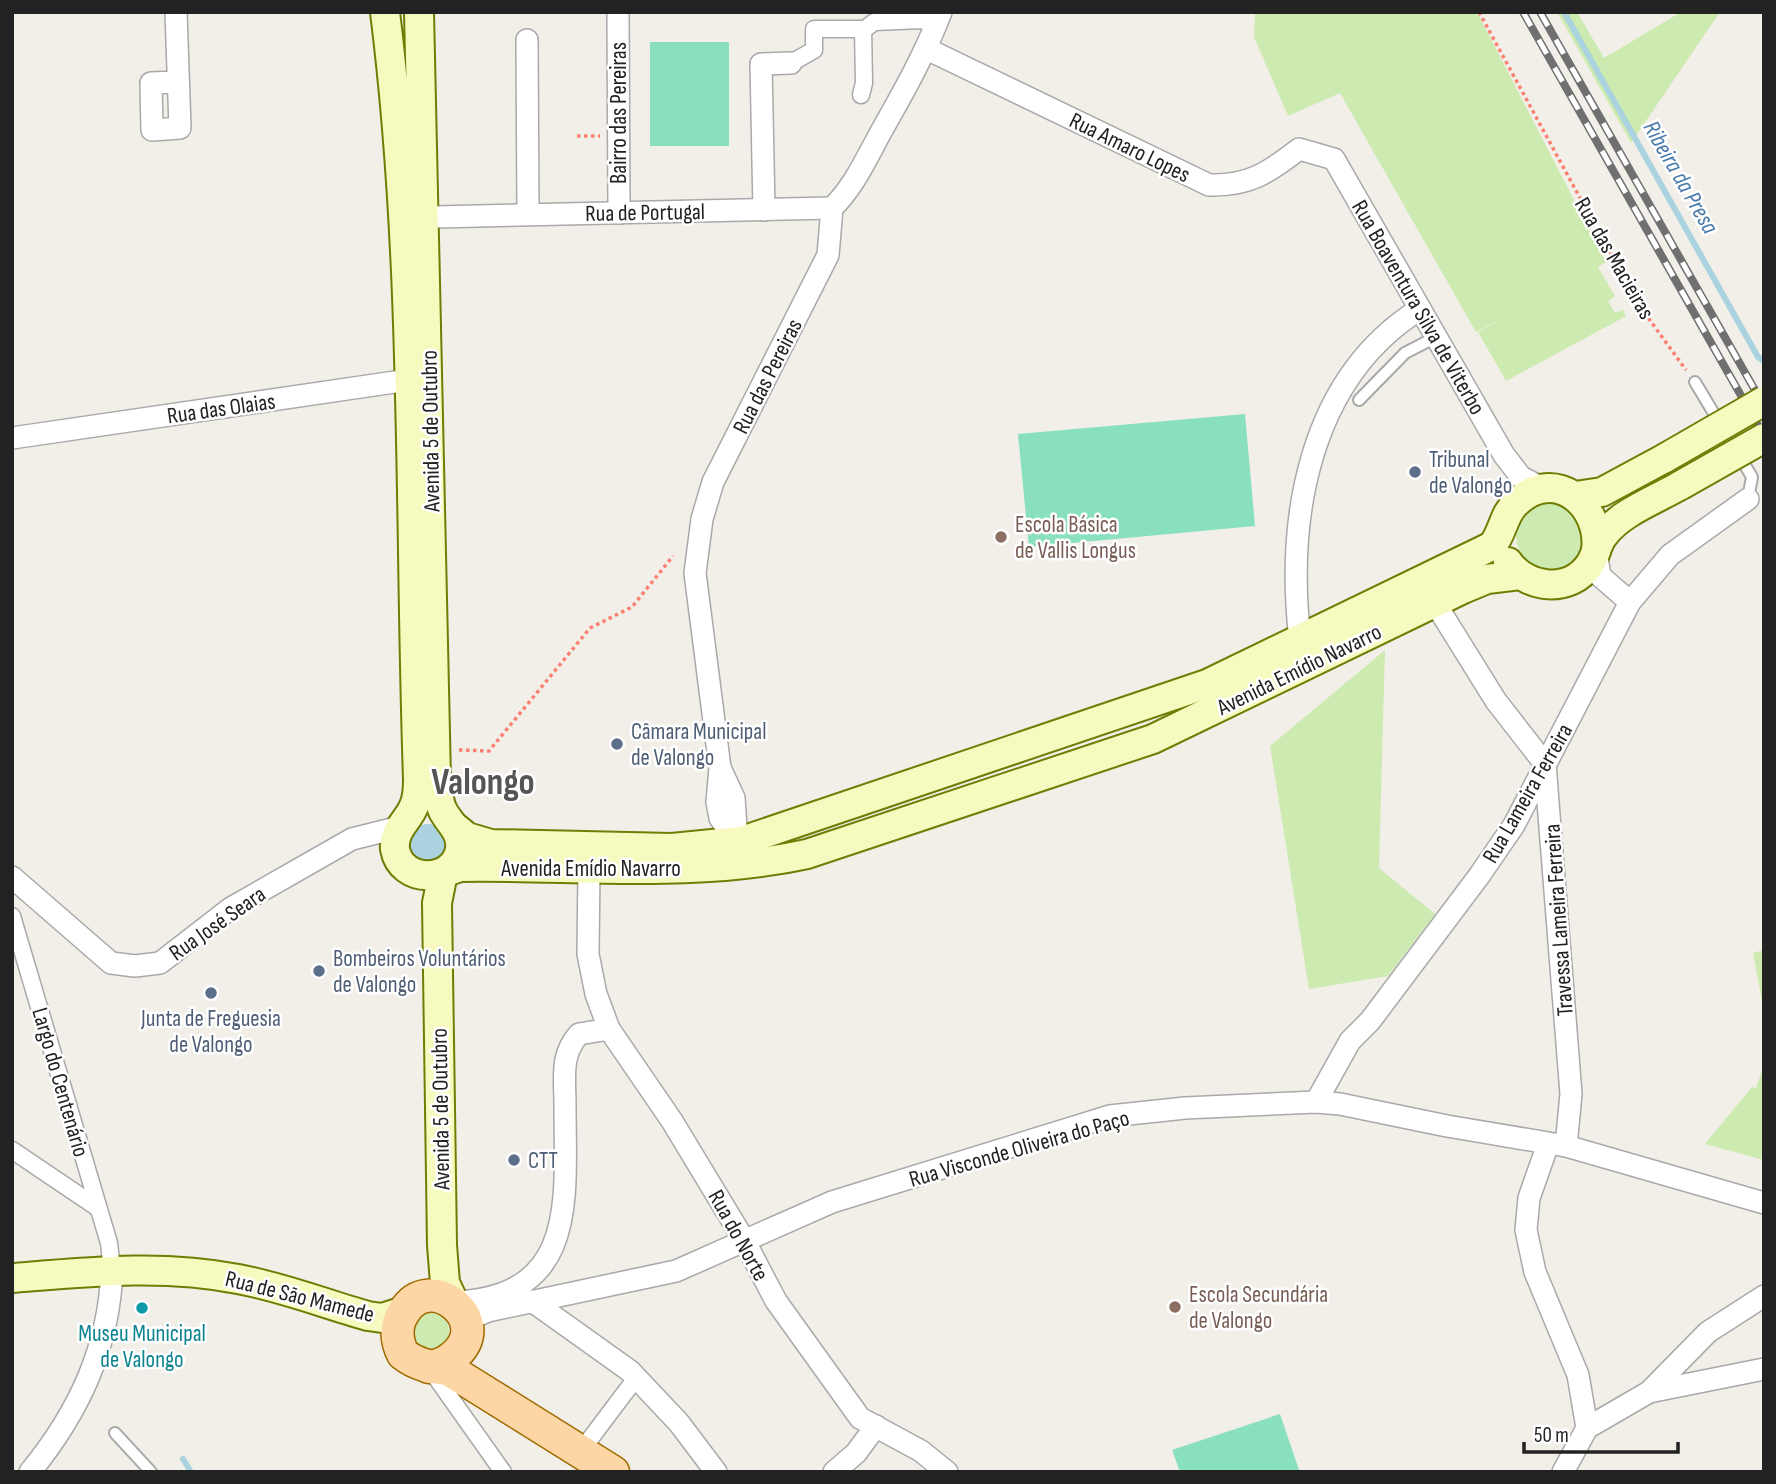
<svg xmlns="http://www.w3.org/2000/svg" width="1776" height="1484" font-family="'Sofia Sans Condensed',sans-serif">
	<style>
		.grass { fill: #cdebb0 }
		.pitch { fill: #88e0be }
		.water { fill: #aad3df }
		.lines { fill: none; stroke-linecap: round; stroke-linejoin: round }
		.stream { stroke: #aad3df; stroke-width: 6 }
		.service-casing { stroke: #a9a9a9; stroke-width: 14 }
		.pedestrian-casing { stroke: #a9a9a9; stroke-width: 19 }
		.minor-casing { stroke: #a9a9a9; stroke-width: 24 }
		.secondary-casing { stroke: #707d05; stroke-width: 32 }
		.primary-casing { stroke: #a06b00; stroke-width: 35 }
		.path { stroke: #fa8072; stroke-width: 3.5; stroke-dasharray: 3.5 3.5; stroke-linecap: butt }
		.service { stroke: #fff; stroke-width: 10 }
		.pedestrian { stroke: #fff; stroke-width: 16 }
		.minor { stroke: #fff; stroke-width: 21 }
		.secondary { stroke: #f7fabf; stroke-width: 28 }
		.primary { stroke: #fcd6a4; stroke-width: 32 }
		.rail-casing { stroke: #707070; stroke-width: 8 }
		.rail { stroke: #fff; stroke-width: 5; stroke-dasharray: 16; stroke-linecap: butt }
		.secondary-bridge-casing { stroke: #707d05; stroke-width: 32; stroke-linecap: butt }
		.secondary-bridge { stroke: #f7fabf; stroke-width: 28 }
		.service-dot { fill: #5c6f8a; stroke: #fff; stroke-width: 2.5 }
		.education-dot { fill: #8d6e63; stroke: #fff; stroke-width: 2.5 }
		.culture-dot { fill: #0f9aa8; stroke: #fff; stroke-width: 2.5 }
		.labels { text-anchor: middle; stroke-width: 5; stroke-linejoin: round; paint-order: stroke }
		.street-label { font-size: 23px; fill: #222; stroke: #fff }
		.service-label { font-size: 23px; fill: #4e5e75; stroke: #fff; text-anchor: start }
		.education-label { font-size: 23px; fill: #785e54; stroke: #fff; text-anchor: start }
		.culture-label { font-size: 23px; fill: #0d838f; stroke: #fff }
		.water-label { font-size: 24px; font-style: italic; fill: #4a7aab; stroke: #fff }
		.town-label { font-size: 37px; font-weight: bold; fill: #555; stroke: #fff }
	</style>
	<rect width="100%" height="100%" fill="#f2efe9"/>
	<g class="grass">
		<path d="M1255,12h222l129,250 -8,5 17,29 -7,5 7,12 8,-3 3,6 -120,65 -28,-49 27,-15 -29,15 -136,-239 -52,23 -34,-79z"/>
		<path d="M1557,12h20l27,46 77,-46h39l-89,131z"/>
		<circle cx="1550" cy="536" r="34"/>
		<path d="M1385,650l-6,218 56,46 -47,62 -79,13 -39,-243z"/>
		<path d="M1764,950v62l-11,-59z"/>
		<path d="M1764,1065v95l-59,-16 47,-57 4,1z"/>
		<circle cx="431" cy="1331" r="18"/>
	</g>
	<g class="pitch">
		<rect x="650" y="42" width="79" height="104"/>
		<path d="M1245,414l10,112 -226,21 -11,-113z"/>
		<path d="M1280,1414l19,56 -119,2 -8,-22z"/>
	</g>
	<circle class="water" cx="428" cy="843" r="19"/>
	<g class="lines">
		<g class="stream">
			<path d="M1564,12l194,345 6,4"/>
			<path d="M183,1459l8,13"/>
		</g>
		<g class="service-casing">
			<g id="service">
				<path d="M1695,382l57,95 -4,22"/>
				<path d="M1359,400l46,-47 31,-16"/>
				<path d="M115,1433l36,39"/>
			</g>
		</g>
		<g class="pedestrian-casing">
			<g id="pedestrian">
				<path d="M791,63l23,-13v-21h51l9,-7 48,-2 14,6"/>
				<path d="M861,95l3,-12 -1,-54"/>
				<path d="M12,916l97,327 3,27"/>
				<path d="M12,1150l86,58"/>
				<path d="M426,1369l9,7 68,96"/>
				<path d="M581,1451l55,-73"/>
			</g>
		</g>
		<g class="minor-casing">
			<g id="minor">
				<path d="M176,12l4,116 -28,2 -1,-47 27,-1"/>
				<path d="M618,12l1,201"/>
				<path d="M527,40l1,174"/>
				<path d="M927,49l282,136c40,1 59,-12 90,-36l35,10 170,296 17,22 23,12"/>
				<path d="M764,210l-3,-146 30,-1"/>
				<path d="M412,211l13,6h11l396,-9"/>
				<path d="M12,438l410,-60"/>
				<path d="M1596,551l4,25 30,26"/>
				<path d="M1435,603l61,98 49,63 26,330 -5,52"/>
				<path d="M1300,640c-14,-121 8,-261 120,-331"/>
				<path d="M721,770l13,28 3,44"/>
				<path d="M737,842l-17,-24 -3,-16 3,-34 -25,-195 7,-54 11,-37 115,-227 4,-47c22,-21 35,-51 50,-78 22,-39 43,-76 59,-118"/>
				<path d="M589,869l-1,85 8,40 13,35 63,92 72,119 32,61 84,117 61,33 26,21"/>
				<path d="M12,877l99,86 24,3 25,-3 71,-55 121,-69 48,-12"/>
				<path d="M1316,1102l34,-61 20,-20 109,-145 35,-51 116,-223 40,-47 78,-56"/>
				<path d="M1548,1144l-19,54 -3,32 9,42 43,103 9,53"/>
				<path d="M532,1301l98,70 49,52 37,49"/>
				<path d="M454,1302c125,-5 111,-103 111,-197 0,-27 -5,-50 14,-71l30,-5"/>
				<path d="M467,1325l5,-7 16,-7 188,-40 156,-69 278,-86 75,-8 131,-6 24,2 107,22 119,20 198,57"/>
				<path d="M1649,1392l115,-23"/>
				<path d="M30,1472c49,-60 79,-124 82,-202"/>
				<path d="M834,1472l22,-19 20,-27"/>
				<path d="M1563,1472l24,-44 62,-36 59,-60 56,-36"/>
			</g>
		</g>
		<g class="secondary-casing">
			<g id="secondary">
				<path d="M385,12c32,254 24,512 33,767 0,9 0,18 -4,27 -6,15 -21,24 -19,43 6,35 59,35 65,0 2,-17 -10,-25 -17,-38 -5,-10 -5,-21 -7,-32l-17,-767"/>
				<path d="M1575,496l27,-4 63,-34"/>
				<path d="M1508,562c19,27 62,32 82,2 6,-9 7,-21 14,-29 17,-23 53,-36 77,-50"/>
				<path d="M456,828l11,9 24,7 181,4 70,-7 465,-157 285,-138c11,-13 11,-31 24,-43 38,-37 86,1 80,48"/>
				<path d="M443,873l17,-6c116,-2 233,12 347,-13l346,-115 310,-150 24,-10 33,-4"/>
				<path d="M443,873l-6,30 5,342 3,38 9,19"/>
				<path d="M12,1278c75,-6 151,-14 226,1 44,8 87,25 130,37l14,2 22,-7"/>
			</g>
		</g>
		<g class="primary-casing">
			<path id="primary" d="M429,1367c11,-1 20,-6 28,-14 35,-35 -28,-83 -53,-41 -9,13 -8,28 -1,42 14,11 27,13 45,15l165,103"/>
		</g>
		<g class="path">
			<path d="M1479,12l157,289 50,69"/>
			<path d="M577,136h23"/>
			<path d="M459,750l30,1 101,-123 42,-21 41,-51"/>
			<path d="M176,1472h5"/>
		</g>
		<use href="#service" class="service"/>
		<use href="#pedestrian" class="pedestrian"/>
		<use href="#minor" class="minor"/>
		<use href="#secondary" class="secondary"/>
		<use href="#primary" class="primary"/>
		<g class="rail-casing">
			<g id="rail">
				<path d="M1523,12l241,424"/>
				<path d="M1540,12l224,394"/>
			</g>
		</g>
		<use href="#rail" class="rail"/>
		<g class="secondary-bridge-casing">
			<g id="secondary-bridge">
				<path d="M1665,458l99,-57"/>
				<path d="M1681,485l83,-47"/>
			</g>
		</g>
		<use href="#secondary-bridge" class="secondary-bridge"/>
	</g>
	<g class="service-dot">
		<circle cx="1415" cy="472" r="7"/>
		<circle cx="617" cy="744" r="7"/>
		<circle cx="319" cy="971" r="7"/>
		<circle cx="211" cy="993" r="7"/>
		<circle cx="514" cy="1160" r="7"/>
	</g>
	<g class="education-dot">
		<circle cx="1001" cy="537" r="7"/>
		<circle cx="1175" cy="1307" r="7"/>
	</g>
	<circle class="culture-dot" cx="142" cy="1308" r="7"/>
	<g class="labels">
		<g class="street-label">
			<text transform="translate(618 113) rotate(-90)" y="8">Bairro das Pereiras</text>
			<text transform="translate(1130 147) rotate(26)" y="8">Rua Amaro Lopes</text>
			<text transform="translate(645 212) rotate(-1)" y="8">Rua de Portugal</text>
			<text transform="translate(1615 258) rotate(60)" y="8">Rua das Macieiras</text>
			<text transform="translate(1419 307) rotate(60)" y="8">Rua Boaventura Silva de Viterbo</text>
			<text transform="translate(767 376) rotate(-63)" y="8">Rua das Pereiras</text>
			<text transform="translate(221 408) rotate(-8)" y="8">Rua das Olaias</text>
			<text transform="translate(430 431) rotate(-91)" y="8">Avenida 5 de Outubro</text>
			<text transform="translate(1299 669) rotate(-26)" y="8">Avenida Emídio Navarro</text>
			<text transform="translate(1527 793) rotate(-60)" y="8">Rua Lameira Ferreira</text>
			<text x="591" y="876">Avenida Emídio Navarro</text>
			<text transform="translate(1558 920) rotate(-94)" y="8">Travessa Lameira Ferreira</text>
			<text transform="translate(217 923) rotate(-35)" y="8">Rua José Seara</text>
			<text transform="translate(61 1082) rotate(74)" y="8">Largo do Centenário</text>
			<text transform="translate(440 1109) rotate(-91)" y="8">Avenida 5 de Outubro</text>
			<text transform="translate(1019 1148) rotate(-16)" y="8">Rua Visconde Oliveira do Paço</text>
			<text transform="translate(739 1235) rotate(61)" y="8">Rua do Norte</text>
			<text transform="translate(300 1296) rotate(14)" y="8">Rua de São Mamede</text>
		</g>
		<g class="service-label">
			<text x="1429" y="467">Tribunal<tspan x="1429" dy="26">de Valongo</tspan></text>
			<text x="631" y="739">Câmara Municipal<tspan x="631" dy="26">de Valongo</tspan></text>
			<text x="333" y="966">Bombeiros Voluntários<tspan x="333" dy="26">de Valongo</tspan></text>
			<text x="211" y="1026" text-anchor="middle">Junta de Freguesia<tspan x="211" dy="26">de Valongo</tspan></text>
			<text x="528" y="1168">CTT</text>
		</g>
		<g class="education-label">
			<text x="1015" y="532">Escola Básica<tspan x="1015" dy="26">de Vallis Longus</tspan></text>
			<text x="1189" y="1302">Escola Secundária<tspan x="1189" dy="26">de Valongo</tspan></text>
		</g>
		<g class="culture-label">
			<text x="142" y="1341">Museu Municipal<tspan x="142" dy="26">de Valongo</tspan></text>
		</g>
		<g class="water-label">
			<text transform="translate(1681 177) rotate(60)" y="8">Ribeira da Presa</text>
		</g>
		<g class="town-label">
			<text x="483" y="794">Valongo</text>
		</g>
	</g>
	<rect width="1776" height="1484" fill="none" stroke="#222222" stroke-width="28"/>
	<path d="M1524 1442v10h154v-10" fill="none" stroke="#222222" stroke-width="3.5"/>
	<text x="1534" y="1442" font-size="21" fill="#222222" stroke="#ffffff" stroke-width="5" paint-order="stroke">50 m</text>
</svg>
